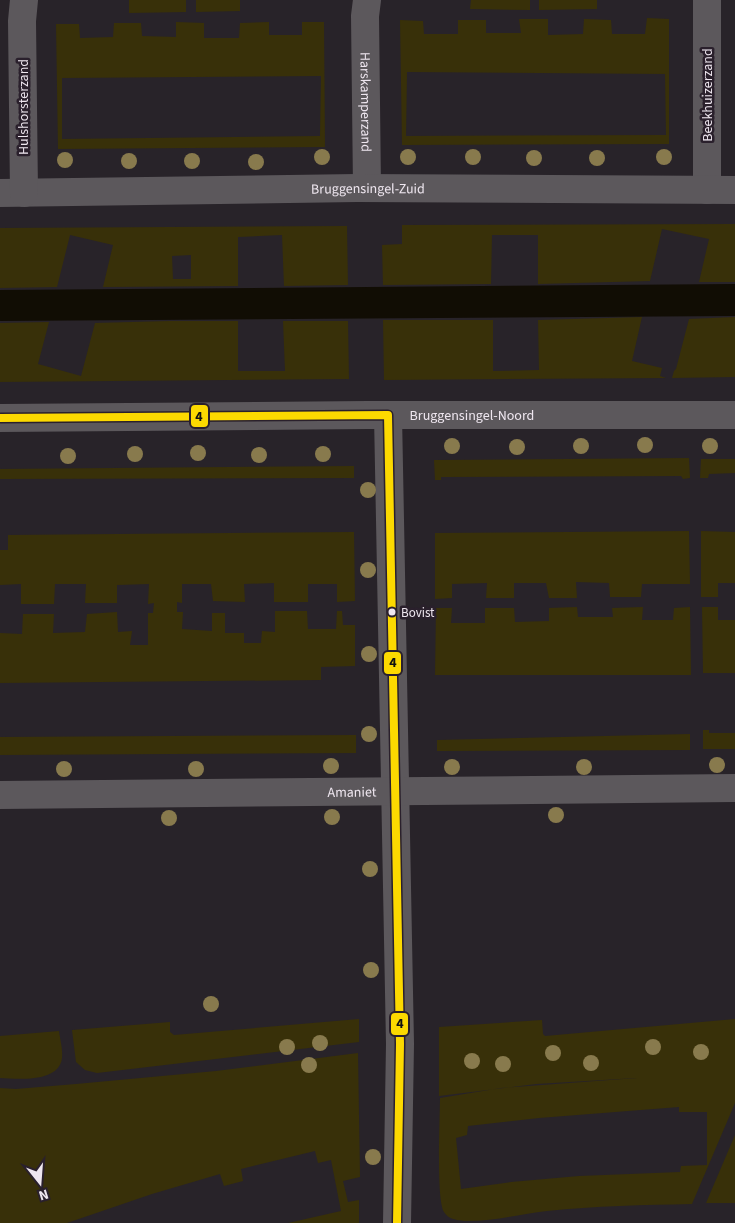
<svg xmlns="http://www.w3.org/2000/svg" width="735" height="1223" font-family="'Source Sans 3',sans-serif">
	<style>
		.green { fill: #383009; fill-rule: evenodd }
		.water { fill: #110d04 }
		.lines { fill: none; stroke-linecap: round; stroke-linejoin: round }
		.street { stroke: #5c585c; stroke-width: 28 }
		.bus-1-casing { stroke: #2a202c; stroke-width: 11 }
		.bus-1 { stroke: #fcd900; stroke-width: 8 }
		.tree { fill: #887a4d }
		.bus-dot { fill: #eee6ef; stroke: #2a202c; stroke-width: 2 }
		.labels { text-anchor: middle; stroke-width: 5; stroke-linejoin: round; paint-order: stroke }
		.bus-label { font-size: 13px; fill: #eee6ef; stroke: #2a202c; text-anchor: start }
		.street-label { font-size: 14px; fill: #eee6ef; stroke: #2a202c }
		.line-badge { stroke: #2a202c; stroke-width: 2 }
		.pale-badge-label { font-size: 14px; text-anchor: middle; font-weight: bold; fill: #111 }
	</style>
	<rect width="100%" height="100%" fill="#282329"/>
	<g class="green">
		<path d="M129,0h57v12l-57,1z"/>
		<path d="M196,0h44v11l-44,1z"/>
		<path d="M471,0h59v10l-60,-1z"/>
		<path d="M539,0h58v9l-58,1z"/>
		<path d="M647,18l22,1v125l-267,1 -2,-125 23,1 1,13h34v-14h28v13h35l-2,-14h29v16l35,-1 1,-15 27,1 1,14h33zM407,72l258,2 1,61 -260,1z"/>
		<path d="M176,22l28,1v15h35l1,-15 29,-1v13h33v-13h22l1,125 -267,2 -2,-125h23l1,14 33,-1 1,-14h27l1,13 34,1zM321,76l-1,60 -258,3v-61z"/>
		<path d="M735,224v58h-36l10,-43 -47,-10 -12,52 -112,3v-49h-46l-1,49 -108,1 -1,-40 20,-1v-19z"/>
		<path d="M347,226l1,59 -64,1 -2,-51 -44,2v49l-135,1 10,-42 -43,-10 -13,52 -57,1v-60zM191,255v24h-18l-1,-23z"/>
		<path d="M642,317l-10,44 30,7 -2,8 6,2 -282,2 -1,-60h110v51l46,-1 -1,-50z"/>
		<path d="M735,317v60l-63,1 2,-7 2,-2 13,-50z"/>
		<path d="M169,321h69v50h47l-2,-50h65l1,58 -349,3v-59l49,-1 -11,42 43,12 14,-53z"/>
		<path d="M689,458l1,20 -7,1 -2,-3 -240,1v3h-6l-1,-20z"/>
		<path d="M701,459h34v14l-26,1 -1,4h-8z"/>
		<path d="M354,466v12l-354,1v-10z"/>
		<path d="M689,531l1,53h-48l-1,13h-31l-1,-14 -33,-1 1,16h-28l-3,-15h-32v15h-28l1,-15 -35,1v14l-17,1v-66z"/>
		<path d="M701,531l34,1v51h-17v14h-17z"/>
		<path d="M354,532l1,69 -18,1v-18h-29v18h-34v-19l-30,1 1,18 -32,-1 -2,-17h-29v19l-5,-1v10h6l-1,17 30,2v-18h13v20h19v10h17l1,-12 13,1v-21h32l1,18h28l1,-18h5l1,14h12v41l-34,1v13l-321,3v-50l22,1 1,-20h31l-1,19 32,-1 2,-18 30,-2 1,20 14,-1 -2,14h18v-32h5l1,-10 -6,1 1,-20 -32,1v18h-32l1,-19h-31l-1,20h-33v-20l-21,1v-35h8v-15z"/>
		<path d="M577,607l1,10h35l-1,-9 31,-1 -1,13h31l1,-12 16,-1 1,68h-256l1,-67h16l-1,15h34v-15h29l1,14 34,-1v-13z"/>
		<path d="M702,607h16v13h17v53h-32z"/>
		<path d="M703,730h6v3h26v16h-32z"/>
		<path d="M690,734v16l-253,1v-11z"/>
		<path d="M356,735v18l-356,2v-18z"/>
		<path d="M359,1019v23l-262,31 -12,-3 -9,-8 -4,-32 98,-8v10l4,3z"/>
		<path d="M735,1019v84l-43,101c-48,1 -97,2 -145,7 -27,3 -56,11 -83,10 -8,-1 -16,-2 -20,-9 -8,-13 -4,-94 -4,-114l61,-10 136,-10 -101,6 -97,12v-69l103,-7 1,14 2,2zM679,1107v5h28v53l-26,1 -1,6 -101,4 -68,6 -50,7 -5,-51 11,-3 1,-9 71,-8z"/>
		<path d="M59,1031c1,8 4,19 3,27 -3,25 -44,21 -62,20v-42z"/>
		<path d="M358,1053l2,124 -17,4 5,21 11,-2v23h-71l53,-12 -10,-51 -13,3 -3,-12 -74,18 2,12 -19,5 -4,-12 -68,20 -85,29h-67v-135l16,1 60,-5 140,-13z"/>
		<path d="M735,1135v68h-29z"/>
	</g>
	<path class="water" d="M735,284v32l-735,5v-31z"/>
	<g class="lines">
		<g class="street">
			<path id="s1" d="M367,0l-2,16 2,172"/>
			<path d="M707,0v190"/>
			<path id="s2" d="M0,193l357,-5 378,2"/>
			<path d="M24,193l-2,-172 2,-21"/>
			<path d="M388,415l12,629 -3,179"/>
			<path id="s3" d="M0,418l368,-3h367"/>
			<path id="s4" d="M0,795l735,-7"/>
		</g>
		<g class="bus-1-casing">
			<path id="bus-1" d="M0,418l388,-3 12,629 -3,179"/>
		</g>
		<use href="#bus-1" class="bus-1"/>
	</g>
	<g class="tree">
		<circle cx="322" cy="157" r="8"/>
		<circle cx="408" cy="157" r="8"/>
		<circle cx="473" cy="157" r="8"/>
		<circle cx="664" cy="157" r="8"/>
		<circle cx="534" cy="158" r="8"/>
		<circle cx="597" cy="158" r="8"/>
		<circle cx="65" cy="160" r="8"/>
		<circle cx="129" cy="161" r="8"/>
		<circle cx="192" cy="161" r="8"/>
		<circle cx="256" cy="162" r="8"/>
		<circle cx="645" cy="445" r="8"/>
		<circle cx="452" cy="446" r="8"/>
		<circle cx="581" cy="446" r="8"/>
		<circle cx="710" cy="446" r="8"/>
		<circle cx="517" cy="447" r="8"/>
		<circle cx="198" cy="453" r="8"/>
		<circle cx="135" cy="454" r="8"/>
		<circle cx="323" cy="454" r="8"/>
		<circle cx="259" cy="455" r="8"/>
		<circle cx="68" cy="456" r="8"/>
		<circle cx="368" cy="490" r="8"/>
		<circle cx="368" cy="570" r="8"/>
		<circle cx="369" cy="654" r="8"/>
		<circle cx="369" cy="734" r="8"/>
		<circle cx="717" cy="765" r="8"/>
		<circle cx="331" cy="766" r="8"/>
		<circle cx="452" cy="767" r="8"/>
		<circle cx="584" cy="767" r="8"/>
		<circle cx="64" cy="769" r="8"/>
		<circle cx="196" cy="769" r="8"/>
		<circle cx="556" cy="815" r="8"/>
		<circle cx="332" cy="817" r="8"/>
		<circle cx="169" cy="818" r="8"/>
		<circle cx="370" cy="869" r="8"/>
		<circle cx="371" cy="970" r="8"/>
		<circle cx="211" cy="1004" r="8"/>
		<circle cx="320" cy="1043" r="8"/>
		<circle cx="287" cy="1047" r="8"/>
		<circle cx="653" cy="1047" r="8"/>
		<circle cx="701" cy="1052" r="8"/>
		<circle cx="553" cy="1053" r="8"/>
		<circle cx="472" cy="1061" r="8"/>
		<circle cx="591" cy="1063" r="8"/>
		<circle cx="503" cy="1064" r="8"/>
		<circle cx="309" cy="1065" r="8"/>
		<circle cx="373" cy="1157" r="8"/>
	</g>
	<circle class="bus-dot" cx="392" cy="612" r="4.5"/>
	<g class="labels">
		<g class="bus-label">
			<text x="401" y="617">Bovist</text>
		</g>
		<g class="street-label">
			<text transform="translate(707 95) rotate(-90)" y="5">Beekhuizerzand</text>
			<text dy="5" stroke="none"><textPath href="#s1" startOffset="102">Harskamperzand</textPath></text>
			<text transform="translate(23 107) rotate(-90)" y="5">Hulshorsterzand</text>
			<text dy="5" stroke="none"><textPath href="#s2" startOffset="368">Bruggensingel-Zuid</textPath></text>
			<text dy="5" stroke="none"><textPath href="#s3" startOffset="472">Bruggensingel-Noord</textPath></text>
			<text dy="5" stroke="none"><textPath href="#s4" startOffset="352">Amaniet</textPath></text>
		</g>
	</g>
	<g class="line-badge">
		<rect x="190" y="404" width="19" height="24" rx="5" fill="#fcd900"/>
		<rect x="383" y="651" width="19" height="24" rx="5" fill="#fcd900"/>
		<rect x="390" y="1012" width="19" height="24" rx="5" fill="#fcd900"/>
	</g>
	<g class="pale-badge-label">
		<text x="199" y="421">4</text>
		<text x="393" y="667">4</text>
		<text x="400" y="1028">4</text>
	</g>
	<g transform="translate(40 1183) rotate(163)" stroke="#2a202c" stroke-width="4" paint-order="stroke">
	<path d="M0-4L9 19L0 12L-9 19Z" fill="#eee6ef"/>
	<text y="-8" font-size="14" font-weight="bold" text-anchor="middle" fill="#eee6ef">N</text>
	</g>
</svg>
